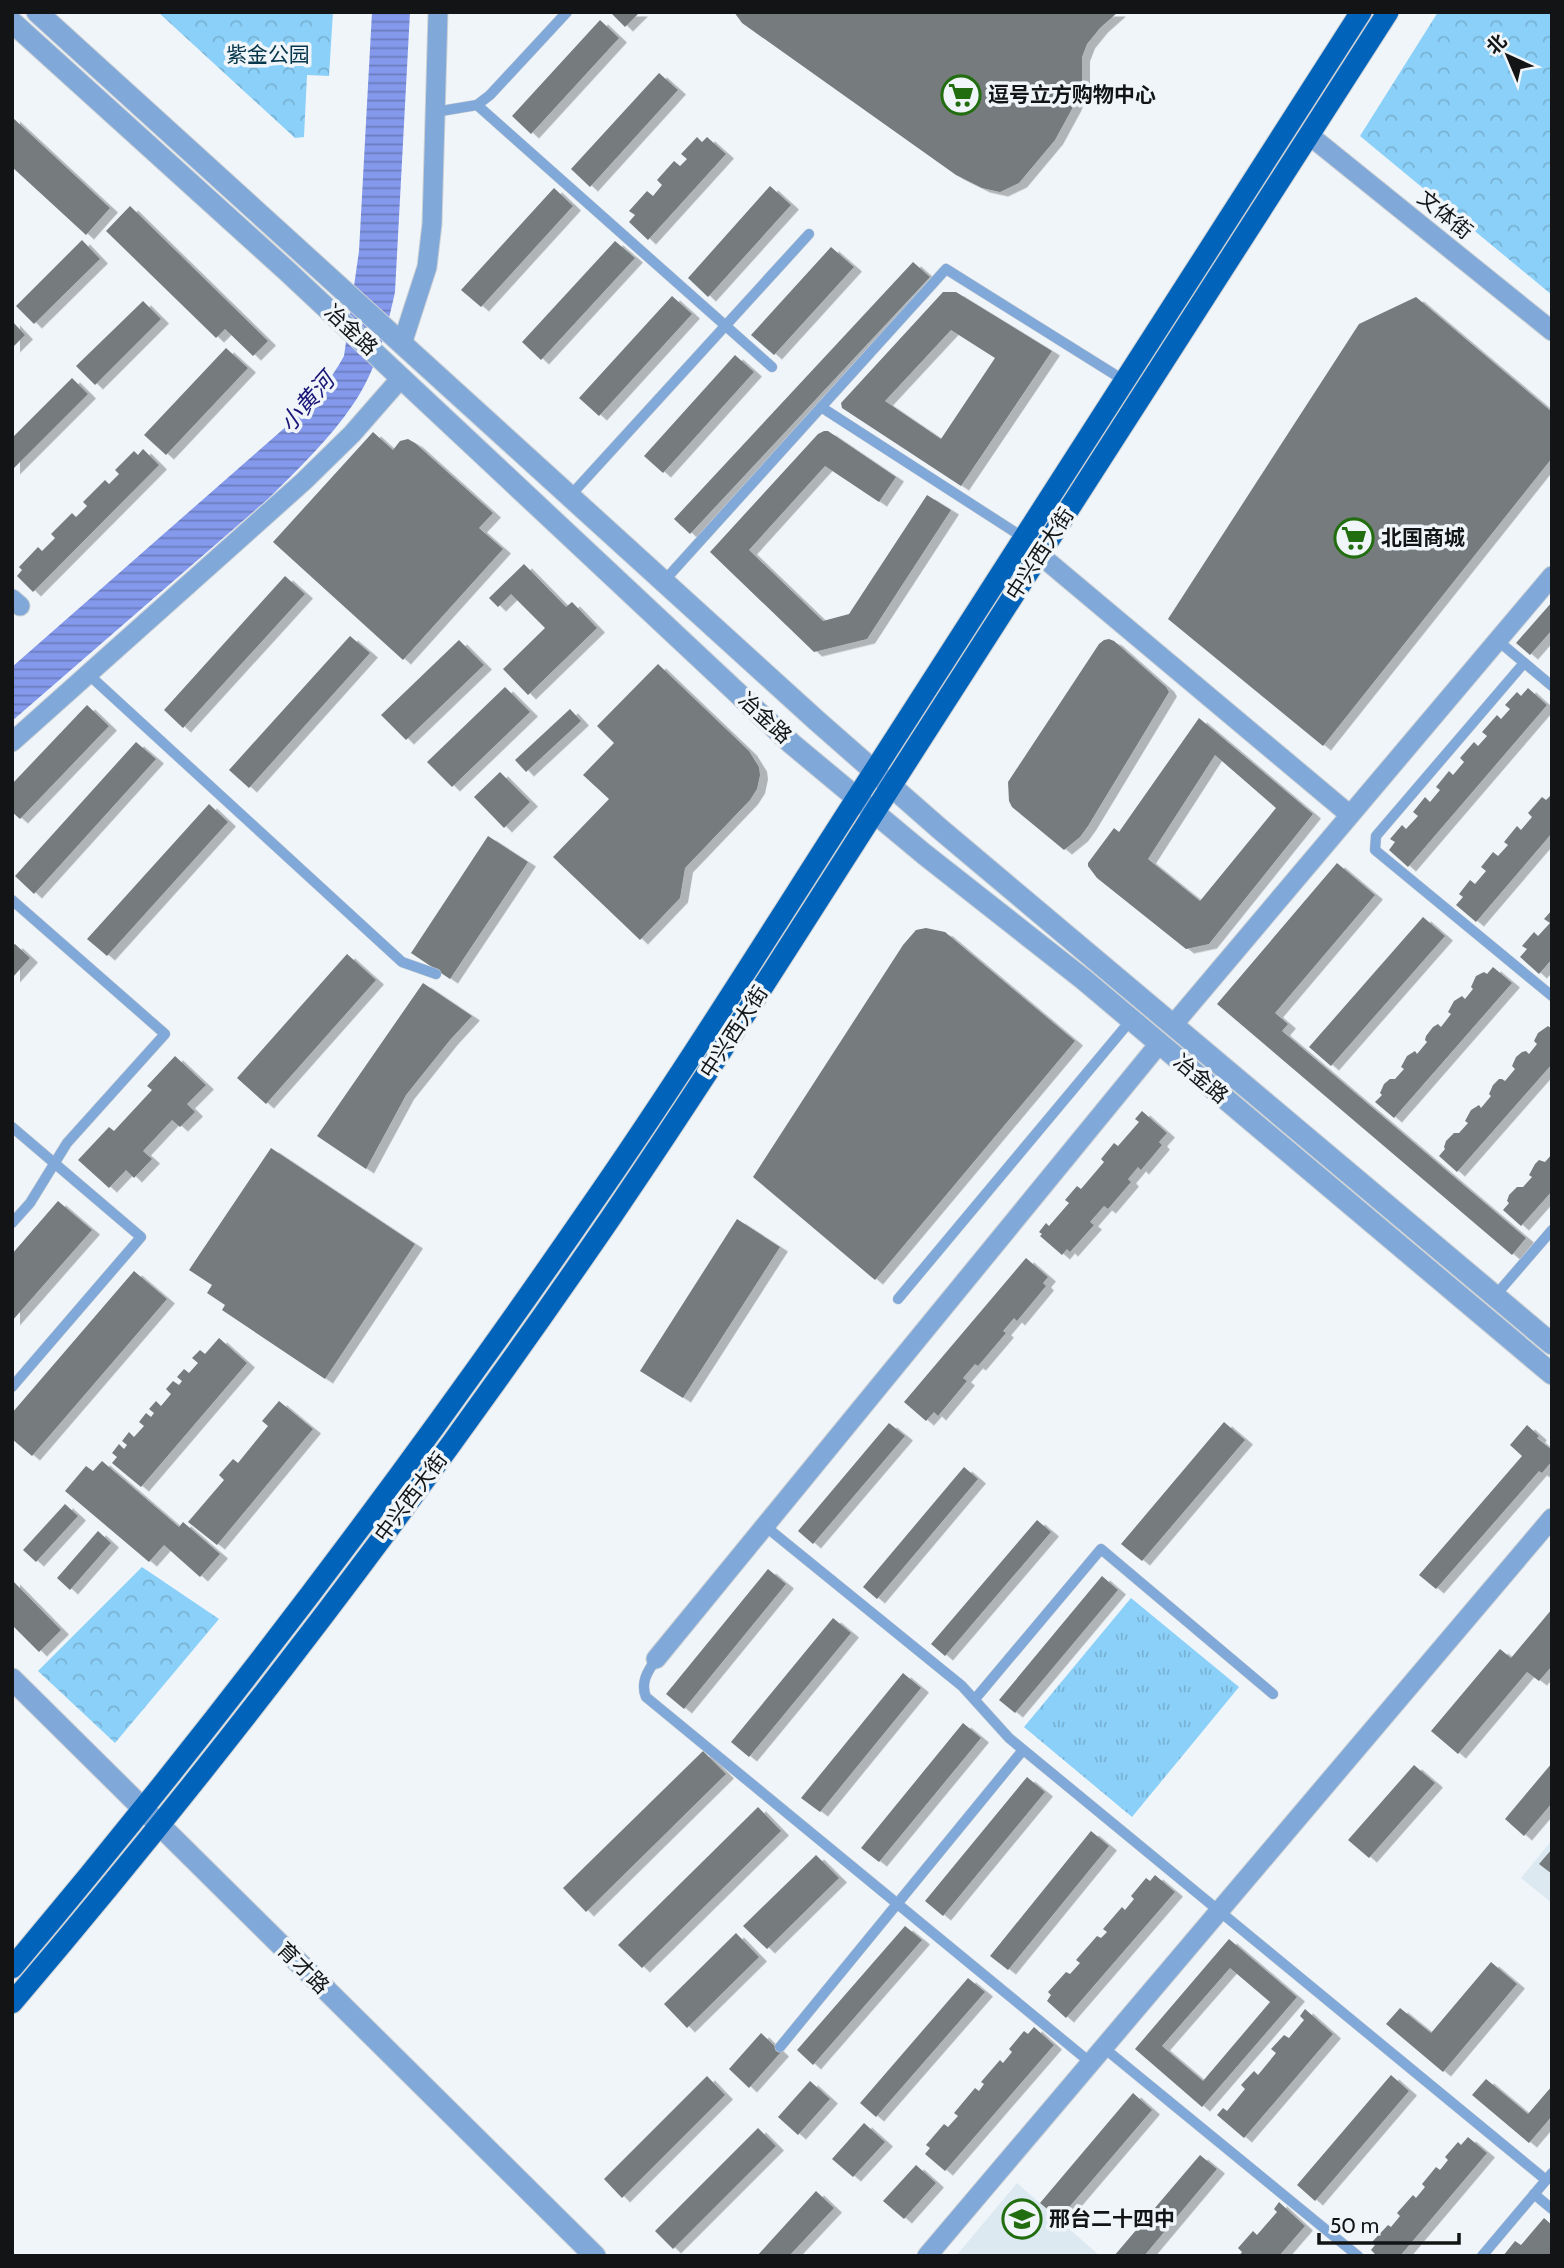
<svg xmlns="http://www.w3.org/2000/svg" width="1564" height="2268" font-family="Cabin,'Noto Sans SC',sans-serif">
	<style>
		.built { fill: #dce9f1 }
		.grass { fill: url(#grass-tufts) }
		.forest { fill: url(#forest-crowns) }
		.water { fill: url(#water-rules) }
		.building { fill: #767c7e; fill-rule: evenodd; filter: url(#shadow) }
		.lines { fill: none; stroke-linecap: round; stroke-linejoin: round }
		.service-casing { stroke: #ccd1d5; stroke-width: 11 }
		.minor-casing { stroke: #ccd1d5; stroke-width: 21 }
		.tertiary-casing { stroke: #ccd1d5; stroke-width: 23 }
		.primary-casing { stroke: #ccd1d5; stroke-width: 23 }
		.service { stroke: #80a8d8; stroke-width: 10 }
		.minor { stroke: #80a8d8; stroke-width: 19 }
		.tertiary { stroke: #80a8d8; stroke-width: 21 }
		.primary { stroke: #0163ba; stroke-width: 21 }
		.labels { text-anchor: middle; stroke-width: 7; stroke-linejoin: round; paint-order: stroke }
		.park-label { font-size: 21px; fill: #06364c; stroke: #f0f5f9 }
		.poi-label { font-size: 21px; font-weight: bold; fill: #121415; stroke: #f0f5f9; text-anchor: start }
		.street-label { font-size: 21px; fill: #121415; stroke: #f0f5f9 }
		.water-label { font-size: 23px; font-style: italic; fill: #191677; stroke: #f0f5f9 }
	</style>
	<defs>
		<pattern id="grass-tufts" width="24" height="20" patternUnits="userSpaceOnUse" patternTransform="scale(1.75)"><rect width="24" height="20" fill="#8bd0f8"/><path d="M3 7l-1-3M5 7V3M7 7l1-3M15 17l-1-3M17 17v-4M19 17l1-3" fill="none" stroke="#77b2d4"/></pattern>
		<pattern id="forest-crowns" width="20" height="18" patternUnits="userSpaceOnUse" patternTransform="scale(1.75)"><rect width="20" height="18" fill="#8bd0f8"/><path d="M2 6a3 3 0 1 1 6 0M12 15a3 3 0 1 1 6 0" fill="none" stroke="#77b2d4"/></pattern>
		<pattern id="water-rules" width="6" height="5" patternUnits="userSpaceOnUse" patternTransform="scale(1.75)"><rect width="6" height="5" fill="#8499ec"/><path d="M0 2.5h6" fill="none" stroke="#6b7cbe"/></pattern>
		<filter id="shadow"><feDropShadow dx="8" dy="4.5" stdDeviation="0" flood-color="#0004"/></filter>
	</defs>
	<rect width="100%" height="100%" fill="#f0f5f9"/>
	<g class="built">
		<path d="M1552,1840v63l-31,-25z"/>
		<path d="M1017,2183l83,73h-144z"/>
	</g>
	<path class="grass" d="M1131,1598l108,89 -107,130 -108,-90z"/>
	<g class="forest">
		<path d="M158,12h175l-4,64 -22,-1 -3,62 -9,1z"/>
		<path d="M1438,12h114v283l-192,-159z"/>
		<path d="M142,1567l77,52 -104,124 -77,-72z"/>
	</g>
	<path class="water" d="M372,12h38l-15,280c-8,37 -19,79 -41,111 -24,36 -56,66 -86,96l-256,222v-54l285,-250c19,-20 34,-37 47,-61l15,-105z"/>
	<g class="building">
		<path d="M610,12h30l-15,15z"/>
		<path d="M734,12h384l-18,16 -13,16 -5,13v27l-9,23 -18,33 -36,43 -19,9 -18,-4 -26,-13 -214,-152z"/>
		<path d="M600,20l19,18 -88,96 -19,-18z"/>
		<path d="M659,73l19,17 -88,97 -19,-18z"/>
		<path d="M12,117l98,91 -24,27 -74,-68z"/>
		<path d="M697,137l5,5 5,-5 19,17 -78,86 -19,-18 6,-7 -6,-4 18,-20 6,5 9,-11 -5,-5 17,-19 6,5 7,-7 -6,-5z"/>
		<path d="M770,186l21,19 -83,92 -20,-19z"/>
		<path d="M554,188l19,18 -92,101 -20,-17z"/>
		<path d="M130,206l138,135 -15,15 -28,-27 -9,9 -110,-107z"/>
		<path d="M82,240l18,19 -66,65 -18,-18z"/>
		<path d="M615,241l20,17 -94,102 -19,-18z"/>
		<path d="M831,247l23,20 -80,88 -23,-20z"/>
		<path d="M913,262l17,15 -240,257 -16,-15z"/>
		<path d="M943,292h13l96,59 -91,135 -119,-78 -1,-5zM951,330l44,28 -54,81 -56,-38z"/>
		<path d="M672,296l20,18 -93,102 -20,-18z"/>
		<path d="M1416,297l136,115v46l-229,288 -155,-127 191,-295z"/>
		<path d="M143,301l18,18 -66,66 -19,-19z"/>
		<path d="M12,321l13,14 -13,13z"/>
		<path d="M226,348l22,20 -82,87 -22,-20z"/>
		<path d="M735,355l19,17 -91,101 -19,-17z"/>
		<path d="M72,378l16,16 -76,76v-32z"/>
		<path d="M824,431h4l68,46 -17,25 -54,-36 -76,84 74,71 26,-7 78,-119 24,15 -84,129 -53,13 -104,-100 108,-118z"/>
		<path d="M373,432l20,18 7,-9 8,-2 7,4 78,70 -14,15 24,21 -100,111 -130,-118z"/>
		<path d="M143,449l16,16 -126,127 -16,-16 5,-6 -3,-3 19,-20 4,4 13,-13 -4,-4 21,-21 4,4 11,-11 -4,-4 22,-22 4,4 10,-10 -4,-4 19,-19 4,4z"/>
		<path d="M524,564l42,43 6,-5 25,26 -69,67 -25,-26 42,-41 -34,-34 -13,13 -9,-9z"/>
		<path d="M285,576l20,18 -122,134 -19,-18z"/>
		<path d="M1552,602v28l-22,25 -14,-12z"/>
		<path d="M350,636l20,17 -121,135 -20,-18z"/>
		<path d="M1109,639l5,2 52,46 3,5 -81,134 -8,11 -16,13 -52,-43 -3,-6 -1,-19 91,-138 5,-4z"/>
		<path d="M459,640l25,25 -78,75 -25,-25z"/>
		<path d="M658,664l91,87 10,16 1,8 -3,14 -7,11 -65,68 -5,30 -40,42 -87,-83 56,-58 -26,-24 31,-32 -17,-17z"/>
		<path d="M505,687l25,25 -78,75 -25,-25z"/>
		<path d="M1528,688l19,17 -139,162 -19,-17 6,-8 -5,-3 12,-14 4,4 12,-13 -5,-4 12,-15 5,5 10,-12 -4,-3 13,-16 4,4 11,-13 -4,-4 14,-16 4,4 9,-10 -5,-4 15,-17 4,4 9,-10 -5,-4 12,-13 4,4z"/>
		<path d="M87,705l22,21 -89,93 -8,-7v-28z"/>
		<path d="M570,709l11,12 -55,51 -11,-12z"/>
		<path d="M1199,718l114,96 -104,130 -23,5 -89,-71 -9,-12v-3l26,-35 5,4zM1215,755l61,53 -76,93 -52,-42z"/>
		<path d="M136,742l20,17 -122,135 -19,-18z"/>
		<path d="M500,772l30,30 -26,26 -30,-31z"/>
		<path d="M1552,794v39l-76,89 -20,-17 7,-8 -4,-3 11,-14 5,4 11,-13 -5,-4 12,-15 5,4 10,-11 -4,-3 13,-16 4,4 11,-13 -4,-4 14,-16 4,3z"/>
		<path d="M209,804l19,18 -121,134 -20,-17z"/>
		<path d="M488,836l40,26 -78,117 -39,-26z"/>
		<path d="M1337,863l38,32 -100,118 13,11 -6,7 244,207 -14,17 -295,-251z"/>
		<path d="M1552,910v49l-13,15 -19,-17 7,-8 -5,-3 12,-14 4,4 12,-13 -6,-4z"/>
		<path d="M1423,917l22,19 -114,130 -22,-19z"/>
		<path d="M926,928l19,4 130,109 -200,239 -122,-103 150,-232 13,-15z"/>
		<path d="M15,944l15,14 -18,20v-32z"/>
		<path d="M347,954l29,26 -110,124 -29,-26z"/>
		<path d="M1493,967l19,16 -118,135 -19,-16 7,-7 -2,-2 4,-9 6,-5h5l9,-10 -3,-2 6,-11 8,-5 2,3 10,-12 -2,-2 1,-4 7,-9 5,-3 3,3 10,-13 -3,-2 6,-11 8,-5 3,3 8,-10 -2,-2 5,-11 8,-4 3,2z"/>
		<path d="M423,983l49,33 -22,24 -44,55 -40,74 -49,-33z"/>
		<path d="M1548,1026l4,3v35l-95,108 -18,-16 6,-7 -1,-2 2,-6 8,-8h5l9,-10 -3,-2 6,-11 8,-5 2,3 10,-12 -2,-2 4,-9 6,-6h3l3,2 10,-12 -3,-3 4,-9 6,-5 4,-1 3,3 8,-10 -3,-3 4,-8z"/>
		<path d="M175,1056l31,29 -19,19 8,8 -15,15 -8,-7 -29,31 9,8 -18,19 -8,-8 -17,18 -31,-28 31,-33 5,4 38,-41 -5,-4z"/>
		<path d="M1142,1111l25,22 -8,9 3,3 -21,25 -3,-3 -10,12 3,3 -23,27 -4,-3 -14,16 4,3 -24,27 -3,-3 -5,6 -22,-19 2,-2 -3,-2 7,-9 3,3 20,-23 -4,-3 12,-14 4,3 23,-27 -3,-3 13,-16 4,3 21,-24 -4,-3z"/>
		<path d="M271,1148l144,96 -90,135 -103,-69 3,-5 -18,-12 5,-8 -23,-15z"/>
		<path d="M1552,1154v37l-31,35 -18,-16 6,-7 -2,-2 2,-6 8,-8h6l9,-10 -3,-2 6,-11 4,-4 6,2z"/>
		<path d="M58,1201l34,29 -80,91v-67z"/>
		<path d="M737,1219l43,28 -97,151 -43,-27z"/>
		<path d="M1026,1258l22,19 -5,6 3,3 -29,35 -3,-3 -11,13 3,2 -28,33 -3,-2 -12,14 4,3 -29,35 -4,-4 -8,9 -22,-19z"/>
		<path d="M134,1271l33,28 -135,157 -20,-17v-26z"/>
		<path d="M219,1338l28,25 -106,124 -29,-24 5,-6 -5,-4 7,-9 5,5 3,-4 -5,-4 7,-9 5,5 10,-11 -5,-4 7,-9 5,4 3,-4 -5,-4 7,-8 5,5 10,-12 -5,-5 7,-8 6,4 3,-4 -5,-4 7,-8 5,4 9,-10 -6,-5 8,-8 5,4z"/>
		<path d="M279,1401l34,28 -96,116 -29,-23 36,-42 -5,-5 14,-16 5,4 30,-37 -6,-5z"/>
		<path d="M1224,1422l21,18 -103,121 -21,-17z"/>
		<path d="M889,1423l16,13 -92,108 -15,-13z"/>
		<path d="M1527,1425l12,11 -2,2 15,12v11l-10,12 -3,-2 -103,118 -17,-14 103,-119 -12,-11z"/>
		<path d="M102,1461l77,66 4,-5 37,32 -20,23 -36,-32 -15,17 -84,-71 21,-25 7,5z"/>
		<path d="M964,1467l14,12 -101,120 -14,-12z"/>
		<path d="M65,1504l13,12 -42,46 -13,-12z"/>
		<path d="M1037,1520l14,12 -106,124 -14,-12z"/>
		<path d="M98,1531l13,12 -41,47 -13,-12z"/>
		<path d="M768,1569l18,15 -102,125 -18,-15z"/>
		<path d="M1102,1576l16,14 -103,123 -16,-13z"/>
		<path d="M12,1580l49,50 -22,22 -27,-27z"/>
		<path d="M1552,1609v57l-13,15 -12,-9 -69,82 -27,-23 69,-82 11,9z"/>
		<path d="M833,1618l18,15 -102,124 -18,-15z"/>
		<path d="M903,1673l18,15 -101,124 -19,-14z"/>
		<path d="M963,1723l18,15 -102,124 -18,-14z"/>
		<path d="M703,1751l23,23 -140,138 -23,-24z"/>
		<path d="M1552,1763v40l-28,33 -19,-17z"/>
		<path d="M1414,1765l21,18 -66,75 -21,-18z"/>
		<path d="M1027,1777l18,15 -102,124 -18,-15z"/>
		<path d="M758,1807l23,24 -139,137 -24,-23z"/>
		<path d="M1091,1831l18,15 -101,124 -18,-14z"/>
		<path d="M1552,1849v25l-13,-10z"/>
		<path d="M816,1855l23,23 -72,71 -24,-23z"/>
		<path d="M1155,1875l20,17 -109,126 -19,-17 4,-6 -3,-3 18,-20 4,2 10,-11 -4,-3 21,-24 4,2 6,-6 -4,-3 19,-22 3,3 9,-11 -3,-3 15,-18 4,3z"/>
		<path d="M905,1926l17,14 -109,125 -16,-15z"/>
		<path d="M736,1933l23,24 -72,71 -23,-24z"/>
		<path d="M1229,1939l68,58 -95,110 -67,-58zM1230,1968l40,34 -67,79 -41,-35z"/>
		<path d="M1491,1962l26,22 -74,88 -57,-48 14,-16 31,25z"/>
		<path d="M968,1978l17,14 -109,125 -16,-14z"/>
		<path d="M1305,2009l28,25 -89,104 -27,-23 6,-7 4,3 18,-22 -4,-4 13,-14 4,4 18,-22 -5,-4 13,-14 5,3 15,-18 -4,-4z"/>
		<path d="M1034,2027l20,18 -109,126 -20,-17 5,-6 -4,-3 18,-21 4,3 10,-11 -4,-3 21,-25 4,3 5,-7 -3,-2 19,-22 3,3 9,-11 -3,-3 15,-18 4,3z"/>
		<path d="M761,2033l20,19 -32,36 -20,-19z"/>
		<path d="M1391,2075l18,16 -94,110 -18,-16z"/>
		<path d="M707,2076l18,19 -103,103 -18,-19z"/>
		<path d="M1486,2079l42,35 24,-28v30l-23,27 -57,-48z"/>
		<path d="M810,2081l20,18 -32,36 -20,-18z"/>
		<path d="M1133,2093l19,17 -93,109 -19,-16z"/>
		<path d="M864,2123l21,19 -32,35 -21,-18z"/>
		<path d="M758,2128l18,18 -103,103 -18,-18z"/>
		<path d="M1468,2137l19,16 -87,103h-23l-6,-6 4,-5 -3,-3 16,-17 3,2 9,-11 -3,-3 16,-18 3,3 9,-11 -3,-3 14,-17 4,3 8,-10 -3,-3 13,-15 3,3z"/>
		<path d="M1200,2155l17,14 -73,87h-30z"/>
		<path d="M916,2165l20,18 -32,36 -21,-18z"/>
		<path d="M816,2191l18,17 -45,48h-32z"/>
		<path d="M1279,2202l26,24 -26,30h-40l3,-4 -4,-4 15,-17 4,4 20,-23 -3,-3z"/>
		<path d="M1544,2218l8,7v31h-49l12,-15 6,4z"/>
	</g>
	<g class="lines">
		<g class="service-casing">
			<g id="service">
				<path d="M477,105l295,262"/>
				<path d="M435,112l42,-7 13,-10 77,-83"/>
				<path d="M821,407l203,131"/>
				<path d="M570,496l239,-262"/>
				<path d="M664,581l282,-312 179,112"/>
				<path d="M1497,640l55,46"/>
				<path d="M1524,663l-148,173 -1,14 177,146"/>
				<path d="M88,674l314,288 34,12"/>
				<path d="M12,900l153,134 -98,109 -37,60 -18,20"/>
				<path d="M12,1127l129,110 -129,150"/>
				<path d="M1495,1296l57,-66"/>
				<path d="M898,1299l233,-279"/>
				<path d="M765,1526l197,160 47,52 537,442"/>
				<path d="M656,1659c-8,12 -16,23 -10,38l445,366"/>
				<path d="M975,1699l126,-150 172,145"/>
				<path d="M780,2047l243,-297"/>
				<path d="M1104,2048l254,208"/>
				<path d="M1534,2194l18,15"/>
				<path d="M1482,2256l70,-83"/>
			</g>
		</g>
		<g class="minor-casing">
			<g id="minor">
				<path d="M1309,135l243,196"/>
				<path d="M402,344l25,-77 5,-43 6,-212"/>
				<path d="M1040,555l310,260"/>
				<path d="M12,599l8,7"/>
				<path d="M12,742l292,-261 48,-47 49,-56"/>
				<path d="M1173,1025l379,-449"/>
				<path d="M656,1659l503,-615"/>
				<path d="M927,2256l625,-738"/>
			</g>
		</g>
		<g class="tertiary-casing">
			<g id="tertiary">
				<path d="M37,12l779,708 124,109 612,515"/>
				<path d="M12,22l275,249 505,473 132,110 159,125 469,395"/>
				<path d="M12,1679l583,577"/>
			</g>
		</g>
		<g class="primary-casing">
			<g id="primary">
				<path d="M12,1968c205,-244 397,-498 578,-761 91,-131 175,-266 261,-400 171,-265 340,-530 510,-795"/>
				<path d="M12,2003c213,-250 412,-513 598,-784 98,-144 191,-292 285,-439 164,-256 329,-512 493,-768"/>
			</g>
		</g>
		<use href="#service" class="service"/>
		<use href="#minor" class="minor"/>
		<use href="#tertiary" class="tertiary"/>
		<use href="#primary" class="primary"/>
	</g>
	<defs>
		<g id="supermarket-ring" transform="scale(2.0125)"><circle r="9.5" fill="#f0f5f9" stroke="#216d0f" stroke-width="1.5"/><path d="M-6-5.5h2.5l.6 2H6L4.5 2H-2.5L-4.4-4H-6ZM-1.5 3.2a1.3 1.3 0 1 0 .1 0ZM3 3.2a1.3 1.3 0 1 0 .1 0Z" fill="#216d0f"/></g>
		<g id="school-ring" transform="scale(2.0125)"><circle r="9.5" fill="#f0f5f9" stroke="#216d0f" stroke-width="1.5"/><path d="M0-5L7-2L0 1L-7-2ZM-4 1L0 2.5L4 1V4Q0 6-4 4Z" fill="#216d0f"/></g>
	</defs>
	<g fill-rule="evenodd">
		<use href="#supermarket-ring" x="961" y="95"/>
		<use href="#supermarket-ring" x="1354" y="538"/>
		<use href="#school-ring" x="1022" y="2219"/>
	</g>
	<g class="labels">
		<g class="park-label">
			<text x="268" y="62">紫金公园</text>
		</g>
		<g class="poi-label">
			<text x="988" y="102">逗号立方购物中心</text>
			<text x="1381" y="545">北国商城</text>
			<text x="1049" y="2226">邢台二十四中</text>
		</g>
		<g class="street-label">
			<text transform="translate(1445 215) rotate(39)" y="7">文体街</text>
			<text transform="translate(351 330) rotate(43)" y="7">冶金路</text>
			<text transform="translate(1040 554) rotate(-57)" y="7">中兴西大街</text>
			<text transform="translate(765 718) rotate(43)" y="7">冶金路</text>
			<text transform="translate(734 1032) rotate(-57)" y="7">中兴西大街</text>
			<text transform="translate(1201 1079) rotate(40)" y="7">冶金路</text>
			<text transform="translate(411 1497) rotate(-53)" y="7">中兴西大街</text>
			<text transform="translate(303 1968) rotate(45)" y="7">育才路</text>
		</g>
		<g class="water-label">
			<text transform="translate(307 402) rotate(-49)" y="8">小黄河</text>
		</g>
	</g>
	<rect width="1564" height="2268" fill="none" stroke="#121415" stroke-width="28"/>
	<g transform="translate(1508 56) rotate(316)" stroke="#f0f5f9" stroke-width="5" paint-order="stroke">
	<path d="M0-5L12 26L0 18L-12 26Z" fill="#121415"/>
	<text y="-10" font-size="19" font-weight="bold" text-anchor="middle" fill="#121415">北</text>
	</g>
	<path d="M1319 2233v10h140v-10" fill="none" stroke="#121415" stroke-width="3.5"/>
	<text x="1330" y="2233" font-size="21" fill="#121415" stroke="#f0f5f9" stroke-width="5" paint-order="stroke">50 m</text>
</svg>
